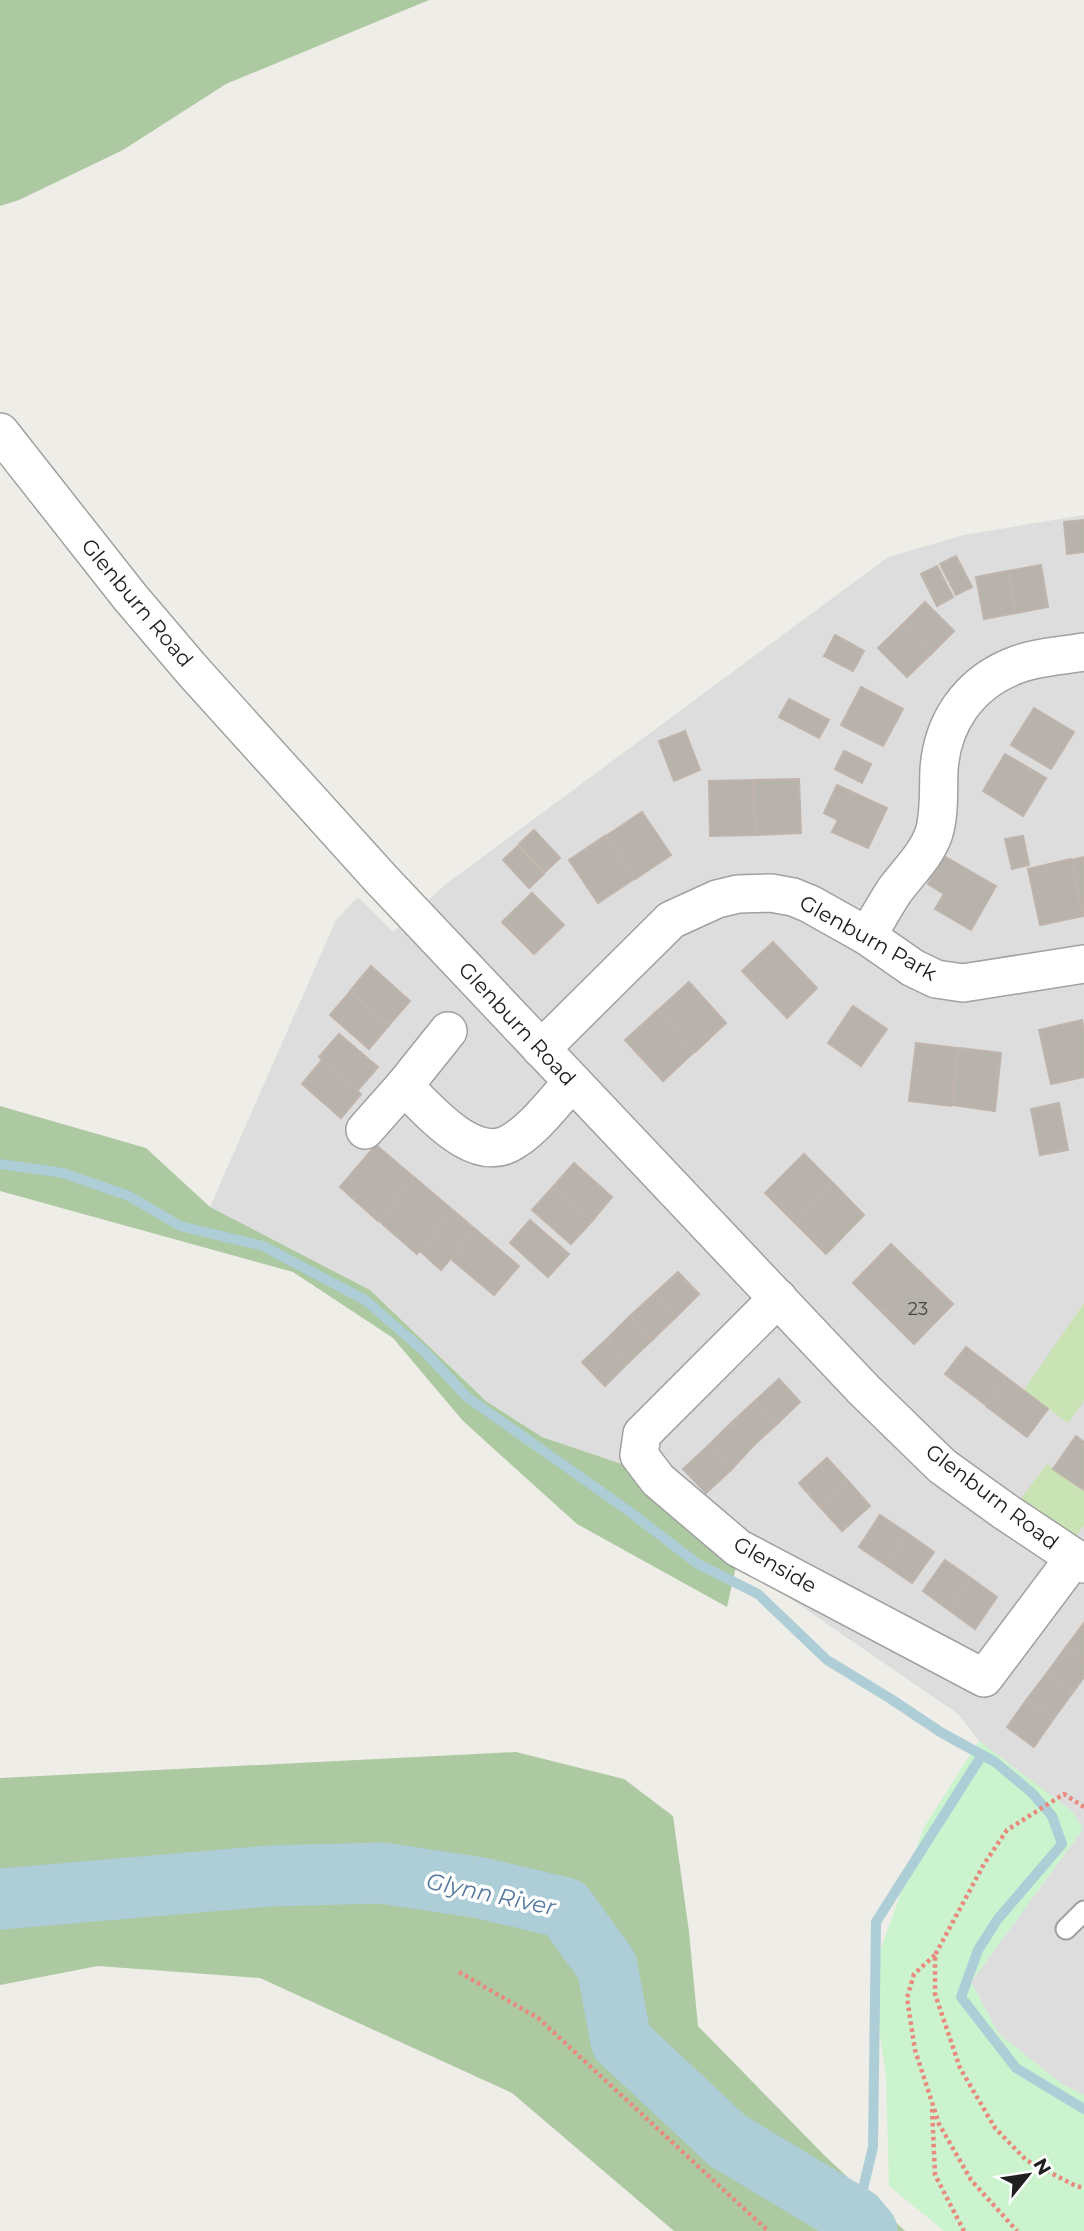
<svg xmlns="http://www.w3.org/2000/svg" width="1084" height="2231" font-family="Montserrat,sans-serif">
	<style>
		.residential { fill: #dedddd }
		.grass { fill: #cae3b4 }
		.forest { fill: #acc9a1 }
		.park { fill: #caf3ce }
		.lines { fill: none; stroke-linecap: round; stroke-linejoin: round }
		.stream { stroke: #adcdd7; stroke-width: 10 }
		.river { stroke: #adcdd7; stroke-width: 61 }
		.building { fill: #b8b2ad; stroke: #bfb4ab; stroke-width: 2 }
		.lane-casing { stroke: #a1a1a1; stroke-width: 23 }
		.street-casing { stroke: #a1a1a1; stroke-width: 40 }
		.path { stroke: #e98a7e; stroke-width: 4.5; stroke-dasharray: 3.5 3.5; stroke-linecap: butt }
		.lane { stroke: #fff; stroke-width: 19 }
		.street { stroke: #fff; stroke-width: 37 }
		.labels { text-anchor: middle; stroke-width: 7; stroke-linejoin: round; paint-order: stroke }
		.number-label { font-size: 18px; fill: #464443 }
		.street-label { font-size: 21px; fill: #202020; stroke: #fff }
		.water-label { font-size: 23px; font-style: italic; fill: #54789d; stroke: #fff }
	</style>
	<rect width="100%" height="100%" fill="#efede7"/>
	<path class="residential" d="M1084,515v1580l-22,-11 -63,-50 -28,-52 112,-153 -88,-67 -37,-48 -221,-152 -95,-90 -100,-35 -56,-36 -116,-111 -160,-83 126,-287 22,-23 35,35 53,-48 442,-327 76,-22z"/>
	<g class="grass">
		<path d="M1084,1303v98l-16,22 -44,-33z"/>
		<path d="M1047,1464l37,27v34l-14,20 -54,-40z"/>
	</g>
	<g class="forest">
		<path d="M0,0h429l-203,84 -103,66 -104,50 -19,6z"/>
		<path d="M0,1106l146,42 64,59 160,83 116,111 56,36 100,34 95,91 -10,45 -150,-83 -114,-103 -70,-83 -100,-66 -293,-81z"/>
		<path d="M516,1752l108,27 49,37 16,116 9,94 126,129 81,76h-231l-162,-138 -252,-115 -162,-12 -98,19v-207z"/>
	</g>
	<path class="park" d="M979,1741l93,70 11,18 -112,153 28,52 63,50 22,11v136h-140l-55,-45 -3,-110 -15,-99 53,-150z"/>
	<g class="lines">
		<g class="stream">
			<path d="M0,1164l63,9 66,23 51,30 83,20 102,54 60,52 42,45 159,112 72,55 60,30 69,66 64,39 51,34 53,29 37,31 20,23 10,28 -65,76 -19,30 -17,47 55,71 68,41"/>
			<path d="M856,2218l17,-71 3,-225 106,-167"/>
		</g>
		<path class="river" d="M0,1899l269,-23 113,-3 99,15 84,20 42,58 14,75 107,100 128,77 11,13"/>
	</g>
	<g class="building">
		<path d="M1084,520v32l-17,2 -3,-32z"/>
		<path d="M956,556l16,31 -16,8 -16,-31z"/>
		<path d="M1041,565l7,42 -32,6 -8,-42z"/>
		<path d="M937,566l16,31 -16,9 -16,-32z"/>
		<path d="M1008,571l8,42 -32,6 -8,-42z"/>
		<path d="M925,602l29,29 -23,23 -29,-29z"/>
		<path d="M902,625l29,29 -24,23 -29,-29z"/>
		<path d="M835,635l29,16 -11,20 -29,-15z"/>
		<path d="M861,687l42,22 -20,37 -42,-21z"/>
		<path d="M789,699l40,21 -10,18 -40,-21z"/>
		<path d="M1034,708l40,24 -23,37 -40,-24z"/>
		<path d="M685,731l15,39 -26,11 -15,-40z"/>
		<path d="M844,751l27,13 -9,19 -27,-14z"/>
		<path d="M1005,754l41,24 -23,38 -40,-25z"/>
		<path d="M799,779l2,54 -45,2 -2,-55z"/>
		<path d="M753,780l2,55 -45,1 -1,-55z"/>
		<path d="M837,785l50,23 -19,40 -36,-16 6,-12 -14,-7z"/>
		<path d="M642,812l29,43 -36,24 -29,-43z"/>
		<path d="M534,830l26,28 -15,14 -26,-28z"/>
		<path d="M605,836l29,43 -36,24 -29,-43z"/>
		<path d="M1023,836l6,29 -17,4 -7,-30z"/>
		<path d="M518,846l26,28 -15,14 -26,-28z"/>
		<path d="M944,856l52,30 -25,44 -36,-21 9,-15 -16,-10z"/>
		<path d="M1084,857v58h-1l-12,-55z"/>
		<path d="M1071,859l12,57 -43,9 -12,-56z"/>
		<path d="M532,893l32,32 -30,29 -32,-32z"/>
		<path d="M773,942l44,46 -30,30 -45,-47z"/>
		<path d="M371,966l39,35 -21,24 -39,-34z"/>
		<path d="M689,982l37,41 -31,29 -38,-41z"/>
		<path d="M350,992l39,33 -20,24 -39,-34z"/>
		<path d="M853,1006l34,23 -26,37 -33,-23z"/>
		<path d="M657,1011l37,41 -31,29 -38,-41z"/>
		<path d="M1082,1020l2,11v46l-33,7 -12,-54z"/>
		<path d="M339,1034l39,33 -21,24 -38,-34z"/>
		<path d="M916,1043l42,5 -7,58 -42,-5z"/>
		<path d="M959,1048l42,5 -6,58 -43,-6z"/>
		<path d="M322,1060l39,34 -20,24 -39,-34z"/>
		<path d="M1059,1103l9,47 -28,5 -9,-46z"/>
		<path d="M376,1145l39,33 -37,43 -38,-34z"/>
		<path d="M804,1154l30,30 -39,39 -30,-30z"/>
		<path d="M574,1163l38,34 -20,24 -39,-34z"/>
		<path d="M415,1178l39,33 -37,43 -38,-33z"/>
		<path d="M834,1184l30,31 -38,39 -31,-31z"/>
		<path d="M553,1187l39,34 -21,23 -39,-34z"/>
		<path d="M454,1211l21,18 -34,41 -21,-19z"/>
		<path d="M530,1220l39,34 -21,23 -38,-34z"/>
		<path d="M475,1229l44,37 -25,29 -43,-36z"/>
		<path d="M891,1244l31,30 -39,39 -30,-30z"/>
		<path d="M678,1272l21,22 -23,23 -22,-23z"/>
		<path d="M922,1274l31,30 -39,40 -31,-31z"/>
		<path d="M654,1294l22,23 -24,23 -22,-24z"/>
		<path d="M630,1316l22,24 -23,22 -22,-23z"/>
		<path d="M607,1339l22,23 -24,24 -23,-24z"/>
		<path d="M966,1347l41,31 -21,27 -41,-31z"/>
		<path d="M1007,1378l41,31 -21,28 -41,-31z"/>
		<path d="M779,1379l21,23 -23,22 -22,-23z"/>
		<path d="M755,1401l22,23 -23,21 -23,-22z"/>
		<path d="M731,1423l23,22 -23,25 -23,-24z"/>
		<path d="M1076,1436l8,6v48l-31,-21z"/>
		<path d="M708,1446l23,24 -25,23 -23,-24z"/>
		<path d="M827,1458l22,24 -29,25 -21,-24z"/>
		<path d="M849,1482l21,24 -28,25 -22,-24z"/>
		<path d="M880,1515l27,18 -21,32 -27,-18z"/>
		<path d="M907,1533l27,19 -22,31 -26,-18z"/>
		<path d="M945,1560l27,19 -23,31 -26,-19z"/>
		<path d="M972,1579l25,18 -22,32 -26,-19z"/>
		<path d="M1084,1623v37l-18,-13z"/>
		<path d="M1066,1647l18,13v17l-11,15 -26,-19z"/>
		<path d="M1047,1673l26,19 -19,26 -27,-19z"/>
		<path d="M1027,1699l27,19 -20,29 -27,-20z"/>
	</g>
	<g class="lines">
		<g class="lane-casing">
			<path id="lane" d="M1066,1929l18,-18"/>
		</g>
		<g class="street-casing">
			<g id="street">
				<path d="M0,432l130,165 63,74 188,208 483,511 78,76 61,44 81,54"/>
				<path d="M867,936c10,-16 18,-31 28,-46 14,-19 31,-34 39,-57 6,-21 4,-42 5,-63 3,-47 29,-85 72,-103 22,-10 50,-11 73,-15"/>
				<path d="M541,1049l130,-129 46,-21 21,-5 33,-1 22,4 17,7 57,32 46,32 23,11 27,4 121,-19"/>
				<path d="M404,1086l44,-55"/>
				<path d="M365,1130l39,-44c27,26 72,82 111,54 22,-14 39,-39 57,-57"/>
				<path d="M778,1298l-136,136 -3,21 19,25 80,68 246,130 90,-120"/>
			</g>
		</g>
		<g class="path">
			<path d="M1084,1807l-20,-13 -57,36 -23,34 -49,91v39l25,74 35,60 31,32 50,26 8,2"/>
			<path d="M935,1955l-21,19 -7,24 8,52 24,74 32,56 46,51"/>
			<path d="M459,1972l79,46 230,213"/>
			<path d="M932,2109l3,66 29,56"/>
		</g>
		<use href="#lane" class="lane"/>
		<use href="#street" class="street"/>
	</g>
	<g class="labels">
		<g class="number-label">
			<text x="918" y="1315">23</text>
		</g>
		<g class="street-label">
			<text transform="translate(137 603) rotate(50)" y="7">Glenburn Road</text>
			<text transform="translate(868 938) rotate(29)" y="7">Glenburn Park</text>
			<text transform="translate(517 1024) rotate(47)" y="7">Glenburn Road</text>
			<text transform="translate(992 1497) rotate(37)" y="7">Glenburn Road</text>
			<text transform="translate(775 1565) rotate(30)" y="7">Glenside</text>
		</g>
		<g class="water-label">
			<text transform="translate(491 1894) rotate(12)" y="8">Glynn River</text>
		</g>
	</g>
	<g transform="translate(1028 2175) rotate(60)" stroke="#ffffff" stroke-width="5" paint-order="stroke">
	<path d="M0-5L12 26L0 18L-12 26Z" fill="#202020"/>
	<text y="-10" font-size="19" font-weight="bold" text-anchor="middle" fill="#202020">N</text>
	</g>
</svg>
